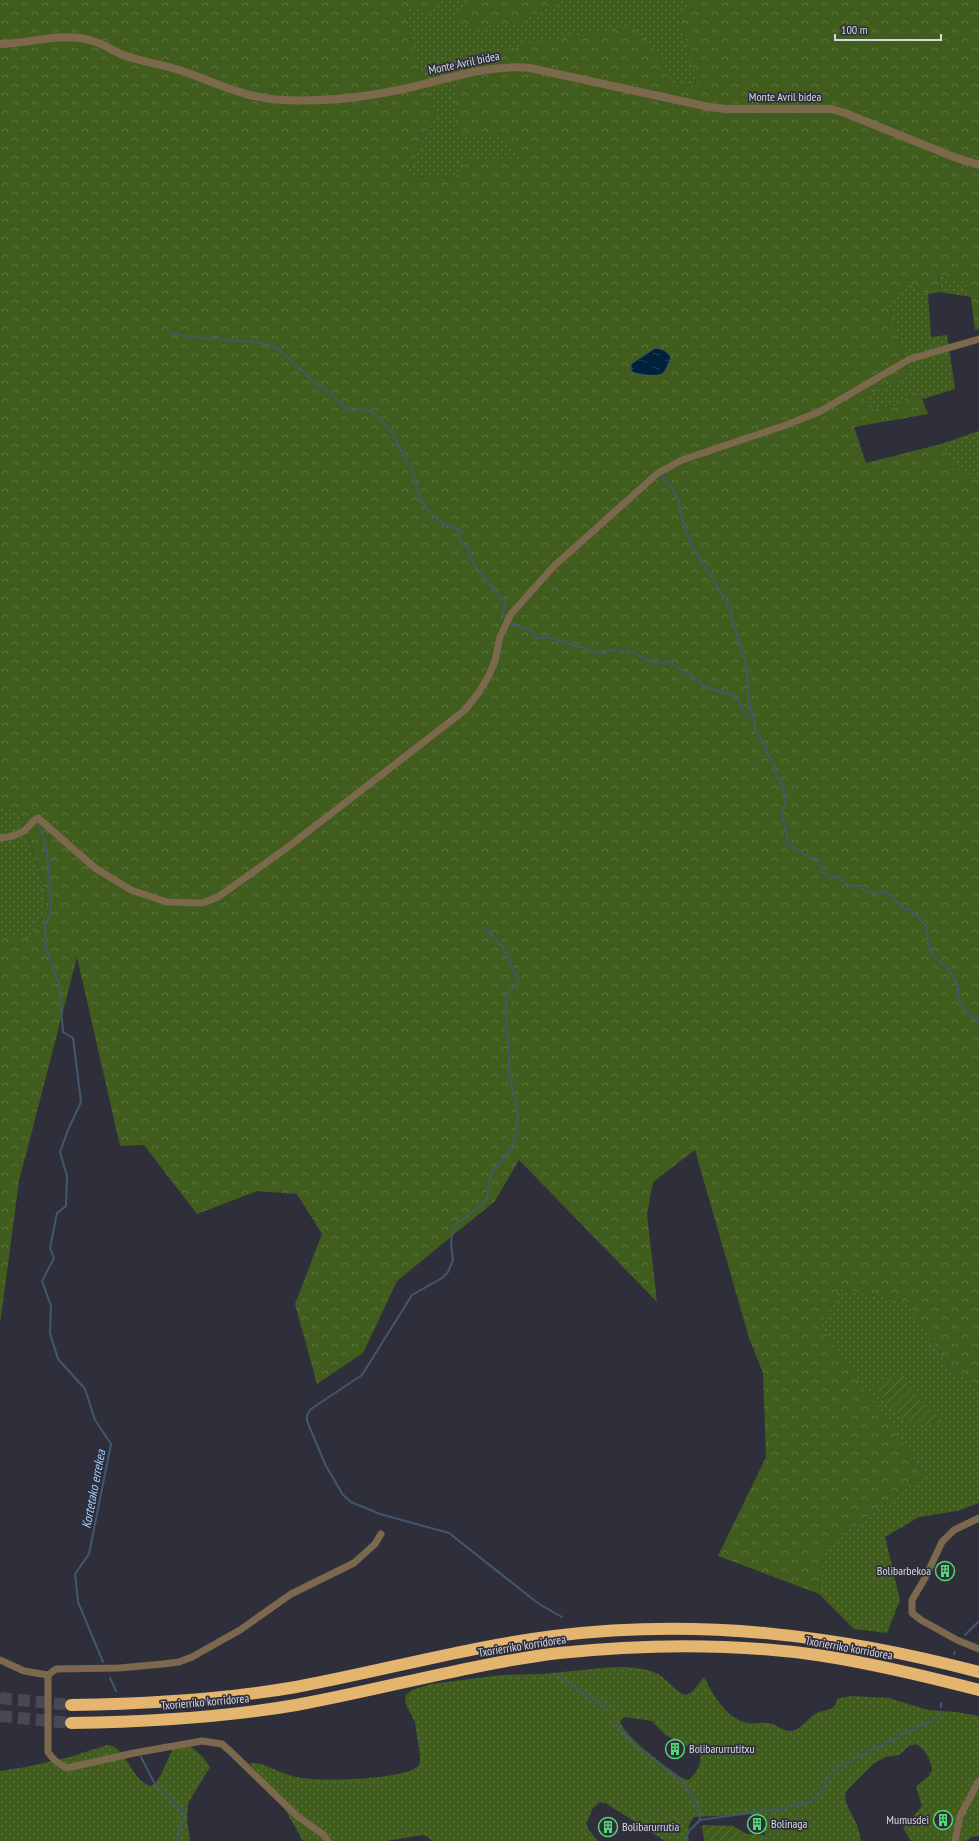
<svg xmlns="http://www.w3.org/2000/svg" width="979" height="1841" font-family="'PT Sans Narrow',sans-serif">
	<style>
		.grass { fill: url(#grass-dots); fill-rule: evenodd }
		.forest { fill: url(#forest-crowns) }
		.garden { fill: url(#garden-furrows) }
		.water { fill: url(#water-ripples); stroke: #41576c }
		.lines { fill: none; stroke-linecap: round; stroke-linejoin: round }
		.stream { stroke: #41576c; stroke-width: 2 }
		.motorway-tunnel { stroke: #484855; stroke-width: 12; stroke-dasharray: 12 6; stroke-linecap: butt }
		.minor { stroke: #7c684d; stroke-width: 7 }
		.tertiary { stroke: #7c684d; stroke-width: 8 }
		.motorway { stroke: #e4b56e; stroke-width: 12 }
		.labels { text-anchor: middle; stroke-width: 3.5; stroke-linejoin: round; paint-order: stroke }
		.street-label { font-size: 12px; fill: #d7d7e0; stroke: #2f2f3c }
		.poi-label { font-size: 12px; fill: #d7d7e0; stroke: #2f2f3c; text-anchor: start }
		.water-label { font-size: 13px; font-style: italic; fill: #9fcdfb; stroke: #2f2f3c }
	</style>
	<defs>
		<pattern id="grass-dots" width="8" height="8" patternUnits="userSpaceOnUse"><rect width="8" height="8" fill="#405d1d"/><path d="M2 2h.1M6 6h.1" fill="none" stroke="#5b743e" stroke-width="1.8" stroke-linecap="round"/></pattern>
		<pattern id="forest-crowns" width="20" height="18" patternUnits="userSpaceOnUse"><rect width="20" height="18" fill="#405d1d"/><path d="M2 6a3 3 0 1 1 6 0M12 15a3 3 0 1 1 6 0" fill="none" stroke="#5b743e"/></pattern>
		<pattern id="garden-furrows" width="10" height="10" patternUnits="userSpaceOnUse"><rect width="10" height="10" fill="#405d1d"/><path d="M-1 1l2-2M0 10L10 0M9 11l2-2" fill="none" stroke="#5b743e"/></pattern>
		<pattern id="water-ripples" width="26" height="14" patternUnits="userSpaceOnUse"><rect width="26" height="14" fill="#01203a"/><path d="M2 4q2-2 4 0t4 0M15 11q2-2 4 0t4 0" fill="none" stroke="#254056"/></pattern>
	</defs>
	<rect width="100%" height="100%" fill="#2f2f3c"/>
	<g class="grass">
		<path d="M438,0h35l-18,20 66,2 39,-22h132l-13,17 20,68 -28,1 -13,-33 -154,82 19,23h-55l-13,20 -49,-2 29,-62 -22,-66 -8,-41 22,4z"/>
		<path d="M938,276l26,5 7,16 -31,-5z"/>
		<path d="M907,283l21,11 3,43 16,-2 8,54 -33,10 -10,-4 -16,11 -26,3 -7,-12 46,-23 -21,-73z"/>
		<path d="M979,431v49h-2l-19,-9 -17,-27z"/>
		<path d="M0,806l19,7c6,23 31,75 26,97 -2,10 -10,20 -15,30l-30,-4z"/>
		<path d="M840,1289l67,13 43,66 29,21v114l-22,8 -38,6 -34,20 15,63 -13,33 -33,-4 -35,-35 5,-46 101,-74 -105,-148zM903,1375l20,29 21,17 -35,1z"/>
		<path d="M612,1667c14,0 33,0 46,7 10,6 17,18 28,21l7,-4 11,-14c9,18 22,41 43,46 8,1 17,-2 25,1 6,2 13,8 20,7 10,-2 16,-14 25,-18 9,-4 19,-2 20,-14l14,-3 38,2 39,12 28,2 23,4v120l-7,1 -6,4h-55l-8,-13 19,-22 -6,-20 13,-10 3,-6c-1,-9 -7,-22 -16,-26l-7,2 -10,9 -13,2 -13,7 -26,26c-6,12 6,24 10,35 2,5 3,11 4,16h-96l-1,-17 -5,-9 -6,-1 -58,3c-8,5 -7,15 -7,24h-23l-58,-37 -7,-2 -7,6 -7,16 3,6 9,11h-166l-4,-4 -5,-2 -37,6h-83l-21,-37 -33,-41c17,-1 30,11 47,14 21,5 106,3 121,-10l3,-4v-7l-5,-34 -8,-15 -2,-8 1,-4 6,-5 19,-6 70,-9 42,-1zM624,1717l28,4 13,14 34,17c5,9 -3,23 -11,28l-6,-2c-14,-10 -59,-42 -62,-57z"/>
		<path d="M107,1745c19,1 25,36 43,41 12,-3 16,-29 25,-39l15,-1 13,11 7,10 -22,36 -1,17 3,21h-190v-70l26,-4 44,-10z"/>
	</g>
	<g class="forest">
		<path d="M0,0h438l-11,12 -22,-5 8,41 22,66 -29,62 49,2 13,-20h55l-19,-23 -50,-1 1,-41 20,-34 54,-15 104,-18 25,27 13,33 27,-1 -19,-69 13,-16h287v329l-4,1 -4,-33 -7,-16 -26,-5 2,16 -12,2 -21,-11 -19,18 21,73 -46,23 8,12 25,-3 16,-11 10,4 6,15 -74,13 12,36 75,-19 17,27 21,9v909l-29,-21 -43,-66 -67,-13 -20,37 105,148 -101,74 -5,46 -101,-38 48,-99 -3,-84 -14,-35 -54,-188 -42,32 -6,32 10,88 -138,-142 -24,41 -98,80 -34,72 -46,31 -22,-80 27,-70 -25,-40 -40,-3 -60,23 -53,-69 -24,1 -43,-189 -58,224 -19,143v-388l30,3c5,-9 13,-19 15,-29 5,-22 -19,-73 -26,-97l-19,-7z"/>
		<path d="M473,0h87l-39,22 -47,6 -19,-8z"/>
	</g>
	<g class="garden">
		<path d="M903,1375l20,29 21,17c-5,1 -12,4 -18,4 -25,0 -39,-21 -53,-39z"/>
		<path d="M702,1825l31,1 14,8 17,1 1,6h-61z"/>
	</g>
	<path class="water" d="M655,348c7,1 13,3 16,10 -2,4 -5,13 -9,16 -5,3 -27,1 -31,-3v-7z"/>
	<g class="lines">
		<g class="stream">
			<path d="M171,333l21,4 72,6 13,5 37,34 16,10 18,19 19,-2 13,9 12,15 20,37 8,28 6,9 12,14 23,10 -1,11 9,7c0,16 13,24 22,36 5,7 6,12 15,15l-3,14 3,6"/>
			<path d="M660,475l12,13 6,12 7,29 8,19 34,53 19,65 3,35 6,23v6l10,15 3,11 6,8 2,11 8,12 -1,5 3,9c-7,16 -2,18 1,33 1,3 -1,6 0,10l31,18 6,11 5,3 9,1 12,9h9l10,7 13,-1 10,4 11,12 10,4 14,15 1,18 4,10 16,14 10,16v13l9,15 8,5 4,6"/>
			<path d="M510,622l4,3 18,6 4,7 11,-1 55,17 11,-4 16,1 8,2 7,6 14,5 11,-3 19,14 8,3 7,8 29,9 5,4 9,16 6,2"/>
			<path d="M39,826l7,20 3,26 2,40 -6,13 1,24 13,35 4,48 10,6 8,64 -13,28 -8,22 7,24 -1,30 -9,7 -7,35 4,10 -12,23 9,25 -1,27 8,26 27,30 10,31 16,24 -22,110 -14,20 3,28 25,60"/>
			<path d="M485,928l17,18 17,36 -13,13 1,40 2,12v26l9,41 -1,17 -5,16 -6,9 -11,11 -5,10 -3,22 -6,7 -25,18 -4,9 -1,11 2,16 -5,12 -6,6 -30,17 -50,80 -51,34 -4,6v6l19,45 17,29 8,7 29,12 69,19 90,71 23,13"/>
			<path d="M965,1635l14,-14"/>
			<path d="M954,1654l1,-2"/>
			<path d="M559,1675l3,4 46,30"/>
			<path d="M110,1678l6,13"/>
			<path d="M941,1703v4"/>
			<path d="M614,1723l22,23 48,37 14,23 2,14"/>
			<path d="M141,1757l15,29 29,28 -8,27"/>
			<path d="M688,1841l-1,-4 2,-6 11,-11 85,-12 24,-6 11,-7 6,-15 6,-7 8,-6 27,-15 66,-32 7,-7"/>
		</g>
		<g class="motorway-tunnel">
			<path d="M0,1698l71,7"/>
			<path d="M0,1716l71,7"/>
		</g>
		<g class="minor">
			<path d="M0,838c10,-1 22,-3 29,-12 4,-4 4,-6 9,-8l57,50 36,22 36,12 35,1 16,-6 70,-50 177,-137 14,-18 9,-15 7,-16 5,-24 11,-23 43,-48 104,-93 24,-13 104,-35 33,-13 91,-53 69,-20"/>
			<path d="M979,1518l-25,12 -12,12 -17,36 -13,22v13l9,7 36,20 22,9"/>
			<path d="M0,1660l24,11 24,4 8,-6 63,-1 44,-4 16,-2 13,-5 48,-27 51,-36 63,-31 21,-19 6,-10"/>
			<path d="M48,1675v77c5,8 10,12 19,16l67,-15 68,-12 20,3 8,7 67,65 27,19 4,6"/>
			<path d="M955,1841l5,-25 19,-35"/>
		</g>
		<path class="tertiary" d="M0,44c30,0 63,-13 93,-3 11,3 20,10 30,14 19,7 39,9 59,16 33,11 65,28 101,29 43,2 86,-3 129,-13 39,-9 77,-23 118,-19l179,39 18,2h104l14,4 109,44 25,8"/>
		<g class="motorway">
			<path d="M71,1705c75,-1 150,-5 225,-18 86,-16 171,-40 258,-51 145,-18 284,-1 425,36"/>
			<path d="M71,1723c76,-1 150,-5 225,-18 88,-16 174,-41 263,-52 85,-9 172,-10 258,2 54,8 108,21 162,35"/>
		</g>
	</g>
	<defs>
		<g id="building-ring" transform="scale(1)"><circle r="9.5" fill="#2f2f3c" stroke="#52d673" stroke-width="1.5"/><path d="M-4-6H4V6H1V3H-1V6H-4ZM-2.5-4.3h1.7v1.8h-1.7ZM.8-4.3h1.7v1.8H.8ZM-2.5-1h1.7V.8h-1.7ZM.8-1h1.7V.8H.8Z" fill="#52d673"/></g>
	</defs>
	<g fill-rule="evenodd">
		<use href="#building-ring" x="945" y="1571"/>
		<use href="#building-ring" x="675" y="1749"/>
		<use href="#building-ring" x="943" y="1820"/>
		<use href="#building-ring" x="757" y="1824"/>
		<use href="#building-ring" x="608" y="1827"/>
	</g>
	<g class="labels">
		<g class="street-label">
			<text transform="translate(464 63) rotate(-12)" y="4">Monte Avril bidea</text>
			<text x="785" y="101">Monte Avril bidea</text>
			<text transform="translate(522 1646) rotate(-9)" y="4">Txorierriko korridorea</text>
			<text transform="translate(849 1648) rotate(10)" y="4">Txorierriko korridorea</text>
			<text transform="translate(205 1702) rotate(-5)" y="4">Txorierriko korridorea</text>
		</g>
		<g class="poi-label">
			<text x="931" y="1575" text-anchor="end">Bolibarbekoa</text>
			<text x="689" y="1753">Bolibarurrutitxu</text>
			<text x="929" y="1824" text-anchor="end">Mumusdei</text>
			<text x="771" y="1828">Bolinaga</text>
			<text x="622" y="1831">Bolibarurrutia</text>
		</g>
		<g class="water-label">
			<text transform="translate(93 1489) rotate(-79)" y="5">Kortetako errekea</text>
		</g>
	</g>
	<path d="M835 34v6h106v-6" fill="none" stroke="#d7d7e0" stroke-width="2"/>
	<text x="841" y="34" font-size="12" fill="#d7d7e0" stroke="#2f2f3c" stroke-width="3" paint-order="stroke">100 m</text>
</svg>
